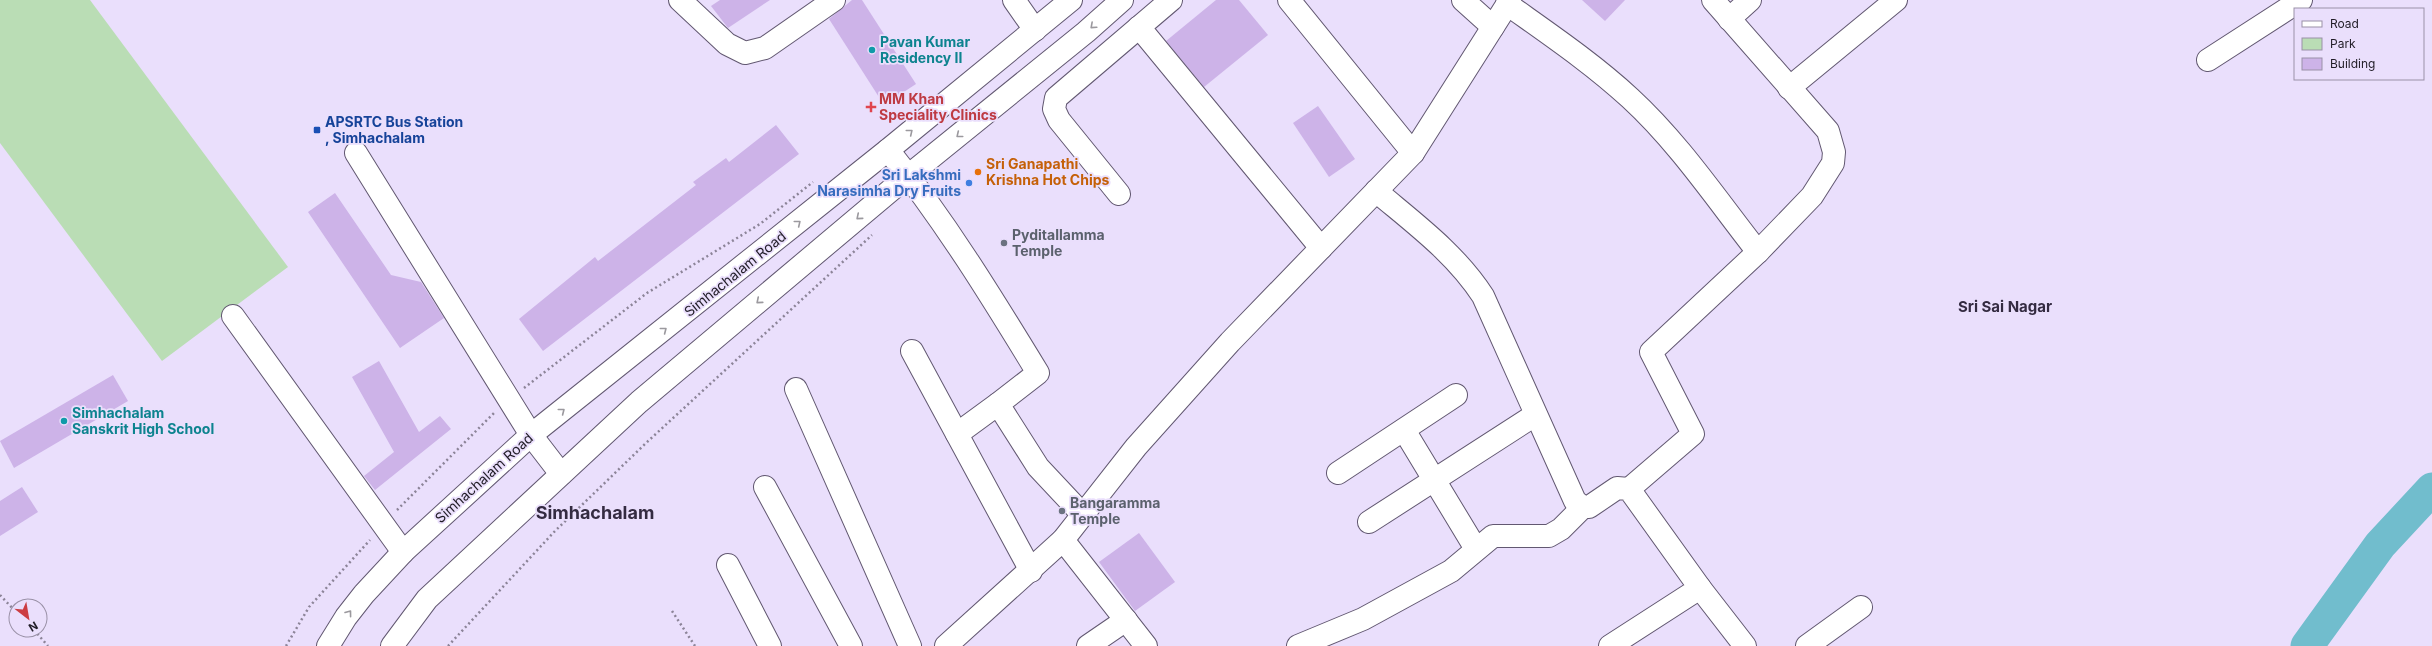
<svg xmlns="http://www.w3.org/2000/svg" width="2432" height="646" font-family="Inter,sans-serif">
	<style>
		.green { fill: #baddb5 }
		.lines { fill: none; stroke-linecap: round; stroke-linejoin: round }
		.river { stroke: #71bdcd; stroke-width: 33 }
		.building { fill: #cdb3e8 }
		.minor-casing { stroke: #625871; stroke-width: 24 }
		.major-casing { stroke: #625871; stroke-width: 24 }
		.path { stroke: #8c8498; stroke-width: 2.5; stroke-dasharray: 2 3; stroke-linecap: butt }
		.minor { stroke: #fff; stroke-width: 22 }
		.major { stroke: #fff; stroke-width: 22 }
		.oneway { stroke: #9b999e }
		.culture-dot { fill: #0f9aa8; stroke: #eadffc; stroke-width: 1.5 }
		.health-dot { fill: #e0444e; stroke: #eadffc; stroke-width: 1.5 }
		.transit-dot { fill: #1a4fb4; stroke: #eadffc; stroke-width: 1.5 }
		.food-dot { fill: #e8710a; stroke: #eadffc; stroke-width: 1.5 }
		.shop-dot { fill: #3f7fe0; stroke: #eadffc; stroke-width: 1.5 }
		.worship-dot { fill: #6b7280; stroke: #eadffc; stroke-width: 1.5 }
		.labels { text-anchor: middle; stroke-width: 3.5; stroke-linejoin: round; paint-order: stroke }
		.culture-label { font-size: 14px; font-weight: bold; fill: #0d838f; stroke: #eadffc; text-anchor: start }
		.health-label { font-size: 14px; font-weight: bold; fill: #be3a42; stroke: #eadffc; text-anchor: start }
		.transit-label { font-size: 14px; font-weight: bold; fill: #164399; stroke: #eadffc; text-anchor: start }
		.food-label { font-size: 14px; font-weight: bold; fill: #c56008; stroke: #eadffc; text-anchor: start }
		.shop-label { font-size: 14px; font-weight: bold; fill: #366cbe; stroke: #eadffc; text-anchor: end }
		.worship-label { font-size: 14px; font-weight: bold; fill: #5b616d; stroke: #eadffc; text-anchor: start }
		.street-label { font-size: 14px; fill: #211d27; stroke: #eadffc }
		.neighbourhood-label { font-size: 15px; font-weight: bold; fill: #342b41; stroke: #eadffc }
		.district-label { font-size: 18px; font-weight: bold; fill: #342b41; stroke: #eadffc }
	</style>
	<rect width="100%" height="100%" fill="#eadffc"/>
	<path class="green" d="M0,0h90l198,267 -126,94 -162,-218z"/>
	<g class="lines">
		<path class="river" d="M2307,646l73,-101 52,-56"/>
	</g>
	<g class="building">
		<path d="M720,0h50l-42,28 -17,-22z"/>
		<path d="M852,0h10l54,84 -32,21 -55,-86z"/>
		<path d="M1216,0h23l29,35 -64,52 -38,-46z"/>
		<path d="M1582,0h43l-20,21z"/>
		<path d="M1318,106l37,53 -26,18 -36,-54z"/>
		<path d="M776,125l23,29 -256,197 -24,-32 76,-62 3,4 98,-76 -3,-3 33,-24 3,4z"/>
		<path d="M335,193l56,82 30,7 23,36 -44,30 -92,-136z"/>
		<path d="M379,361l40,71 21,-16 11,13 -76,61 -11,-14 30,-24 -42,-75z"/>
		<path d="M113,375l15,26 -114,67 -14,-27z"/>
		<path d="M22,487l16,25 -38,24v-35z"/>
		<path d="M1139,533l36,49 -40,29 -36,-49z"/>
	</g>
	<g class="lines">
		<g class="minor-casing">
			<g id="minor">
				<path d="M680,0l47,44 18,9 20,-5 69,-48"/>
				<path d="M1014,0l21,30"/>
				<path d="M1289,0l124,153"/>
				<path d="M1463,0l30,27"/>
				<path d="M1507,4c42,30 85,59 123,94 49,45 87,102 128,154"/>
				<path d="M1729,19l21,-19"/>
				<path d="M1139,27l182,221"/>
				<path d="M2208,60l93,-60"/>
				<path d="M1789,88l107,-88"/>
				<path d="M888,150c57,71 103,146 150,223l-40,31 40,63 45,48"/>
				<path d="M356,153l175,282"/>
				<path d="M1376,191c39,33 79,62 107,105l92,205 8,6h6l28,-19 12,1 71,99 -90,58"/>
				<path d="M1119,194l-60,-74 -5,-11 2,-11 115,-98"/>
				<path d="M233,316l170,236"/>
				<path d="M912,351l119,220"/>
				<path d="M796,389l114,257"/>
				<path d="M1404,430l72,119"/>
				<path d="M957,434l41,-30"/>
				<path d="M1338,473l118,-78"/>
				<path d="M765,487l86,159"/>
				<path d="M1629,489l64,-55 -42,-82 107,-100 54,-56 21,-33 1,-11 -6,-21 -115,-131"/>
				<path d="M1369,522l166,-107"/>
				<path d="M1063,540l83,106"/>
				<path d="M728,565l42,81"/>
				<path d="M1700,588l45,58"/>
				<path d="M946,646l117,-106 73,-93 94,-105 183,-189 97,-153"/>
				<path d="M1088,646l38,-26"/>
				<path d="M1298,646l65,-27 88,-48 42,-35h56l12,-7 22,-22"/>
				<path d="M1807,646l54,-39"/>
			</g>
		</g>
		<g class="major-casing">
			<g id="major">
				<path d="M531,435l30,39"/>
				<path d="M328,646l18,-29 18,-23 39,-42 128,-117 357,-285 183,-150"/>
				<path d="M392,646l35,-47 212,-197 258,-217 189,-153 36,-32"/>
			</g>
		</g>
		<g class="path">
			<path d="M524,388l123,-95 113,-69 53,-42"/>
			<path d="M397,510l97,-97"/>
			<path d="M0,595l16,17"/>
			<path d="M672,611l23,35"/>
			<path d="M34,630l14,16"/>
			<path d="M286,646l23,-39 61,-67"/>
			<path d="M448,646l107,-115 91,-88 226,-208"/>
		</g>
		<use href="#minor" class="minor"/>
		<use href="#major" class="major"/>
	</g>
	<defs><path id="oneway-chevron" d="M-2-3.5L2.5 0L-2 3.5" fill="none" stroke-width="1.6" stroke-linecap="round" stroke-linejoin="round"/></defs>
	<g class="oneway">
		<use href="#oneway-chevron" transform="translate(1093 26) rotate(138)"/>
		<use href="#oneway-chevron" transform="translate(910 132) rotate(-39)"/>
		<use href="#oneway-chevron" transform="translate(959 135) rotate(141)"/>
		<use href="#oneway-chevron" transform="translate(859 217) rotate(140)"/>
		<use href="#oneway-chevron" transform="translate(798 223) rotate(-39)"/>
		<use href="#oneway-chevron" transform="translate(759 301) rotate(140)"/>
		<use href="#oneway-chevron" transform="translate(664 330) rotate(-38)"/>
		<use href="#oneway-chevron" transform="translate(562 411) rotate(-38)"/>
		<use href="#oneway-chevron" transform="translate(349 613) rotate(-53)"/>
	</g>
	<g class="culture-dot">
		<circle cx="872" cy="50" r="4"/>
		<circle cx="64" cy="421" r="4"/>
	</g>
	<path class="health-dot" d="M869 101h4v4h4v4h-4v4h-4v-4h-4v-4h4z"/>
	<rect class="transit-dot" x="313" y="126" width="8" height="8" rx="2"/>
	<circle class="food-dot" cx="978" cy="172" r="4"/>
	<circle class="shop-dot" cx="969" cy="183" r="4"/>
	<g class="worship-dot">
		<circle cx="1004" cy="243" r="4"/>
		<circle cx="1062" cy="511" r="4"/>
	</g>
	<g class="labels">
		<g class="culture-label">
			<text x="880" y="47">Pavan Kumar<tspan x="880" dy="16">Residency II</tspan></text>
			<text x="72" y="418">Simhachalam<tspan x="72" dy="16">Sanskrit High School</tspan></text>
		</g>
		<g class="health-label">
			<text x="879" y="104">MM Khan<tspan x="879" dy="16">Speciality Clinics</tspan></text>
		</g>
		<g class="transit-label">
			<text x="325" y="127">APSRTC Bus Station<tspan x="325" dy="16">, Simhachalam</tspan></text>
		</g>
		<g class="food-label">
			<text x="986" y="169">Sri Ganapathi<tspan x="986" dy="16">Krishna Hot Chips</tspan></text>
		</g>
		<g class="shop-label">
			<text x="961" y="180">Sri Lakshmi<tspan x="961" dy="16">Narasimha Dry Fruits</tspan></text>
		</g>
		<g class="worship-label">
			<text x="1012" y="240">Pyditallamma<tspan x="1012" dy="16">Temple</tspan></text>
			<text x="1070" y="508">Bangaramma<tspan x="1070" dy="16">Temple</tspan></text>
		</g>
		<g class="street-label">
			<text transform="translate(735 274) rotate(-39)" y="5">Simhachalam Road</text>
			<text transform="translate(484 478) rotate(-42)" y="5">Simhachalam Road</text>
		</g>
		<g class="neighbourhood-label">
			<text x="2005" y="312">Sri Sai Nagar</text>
		</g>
		<g class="district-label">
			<text x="595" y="519">Simhachalam</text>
		</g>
	</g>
	<rect x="2294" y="8" width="130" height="72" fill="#eadffc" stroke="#9a91a7"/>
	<rect x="2302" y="21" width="20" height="6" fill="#ffffff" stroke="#9a91a7"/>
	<text x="2330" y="28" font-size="12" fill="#211d27">Road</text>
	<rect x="2302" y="38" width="20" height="12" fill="#baddb5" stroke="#9a91a7"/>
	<text x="2330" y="48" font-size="12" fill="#211d27">Park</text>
	<rect x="2302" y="58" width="20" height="12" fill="#cdb3e8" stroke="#9a91a7"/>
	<text x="2330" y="68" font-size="12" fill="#211d27">Building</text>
	<g transform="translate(28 618) rotate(149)"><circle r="19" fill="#eadffc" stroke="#9a91a7"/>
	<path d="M0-3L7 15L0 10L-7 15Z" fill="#cc3d43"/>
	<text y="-6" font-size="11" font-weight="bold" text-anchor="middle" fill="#211d27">N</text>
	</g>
</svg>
